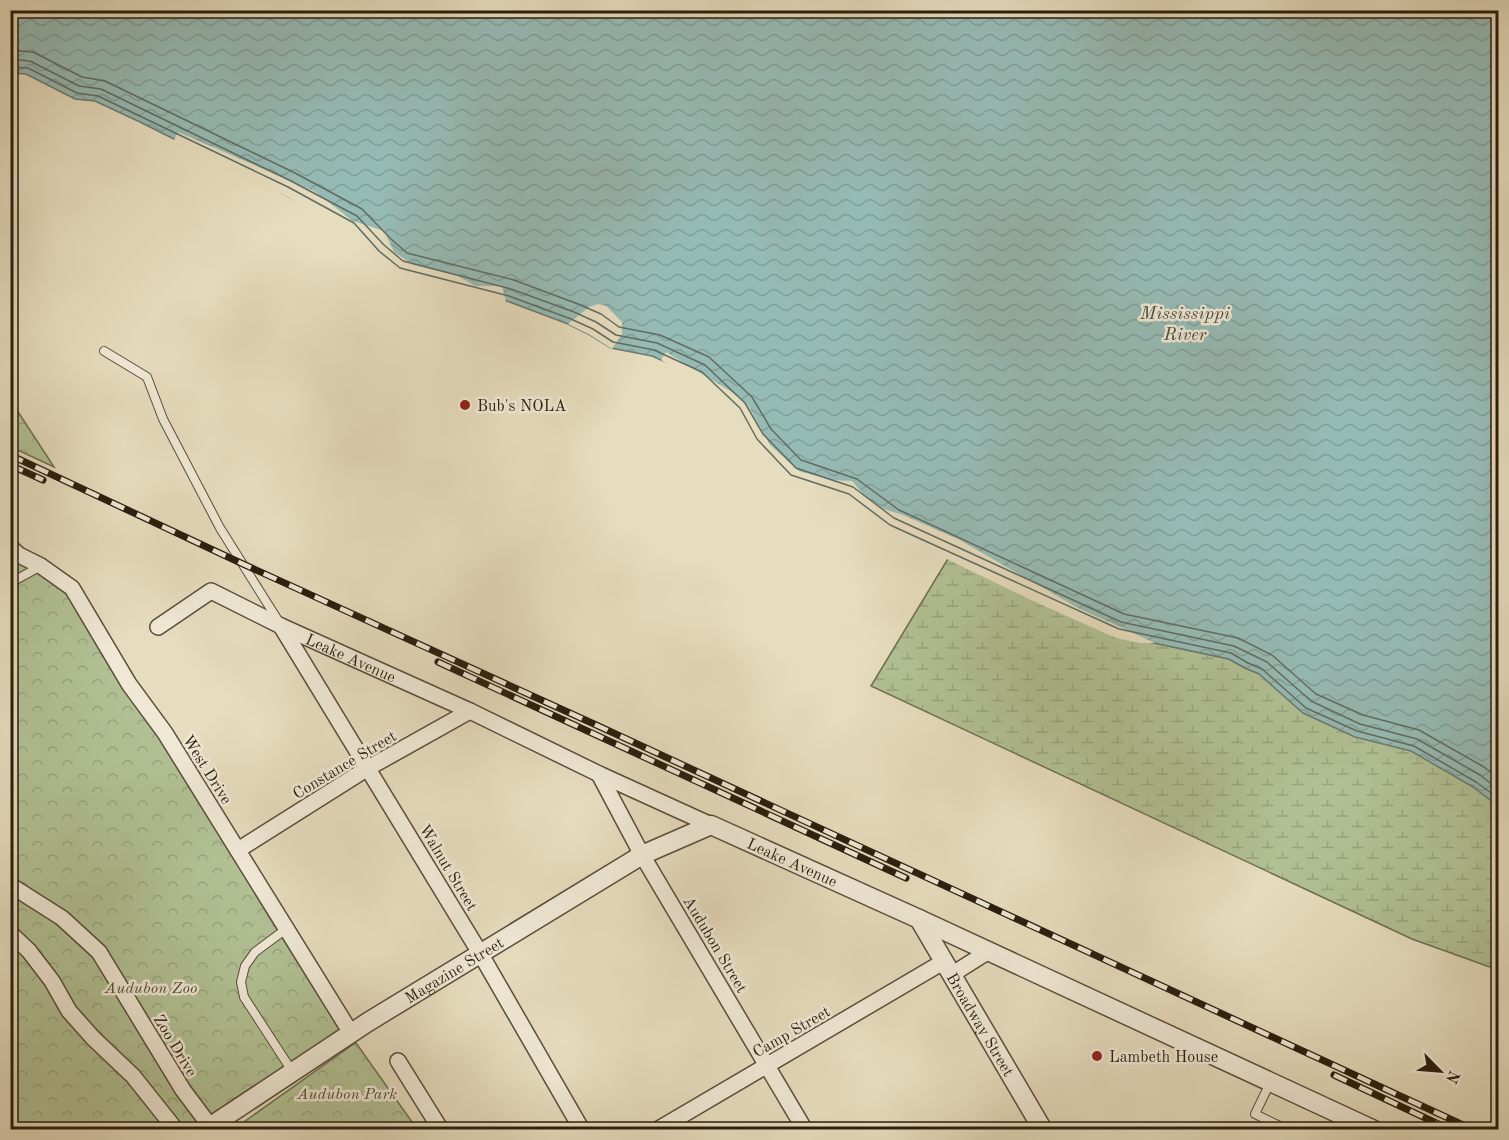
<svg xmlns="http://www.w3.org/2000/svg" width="1509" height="1140" font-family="'Old Standard TT',serif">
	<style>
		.wetland { fill: url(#wetland-marsh); stroke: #6e6f51; stroke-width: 1.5 }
		.park { fill: url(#park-crowns); stroke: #6e6f51; stroke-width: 1.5 }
		.water { fill: url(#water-waves); stroke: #6b7c72; stroke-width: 1.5 }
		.pier { fill: #e6dcbe }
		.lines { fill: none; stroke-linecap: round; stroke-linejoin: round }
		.shore { stroke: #606c62; stroke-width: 1.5 }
		.service-casing { stroke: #594d3a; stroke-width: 10 }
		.minor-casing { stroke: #594d3a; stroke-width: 18 }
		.tertiary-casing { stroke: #594d3a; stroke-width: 21 }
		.service { stroke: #efe8d5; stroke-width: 8 }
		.minor { stroke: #efe8d5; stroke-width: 15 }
		.tertiary { stroke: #efe8d5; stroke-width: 18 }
		.rail-casing { stroke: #2a1d0e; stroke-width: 7 }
		.rail { stroke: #efe8d5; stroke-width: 4.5; stroke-dasharray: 14; stroke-linecap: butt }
		.poi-dot { fill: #8f2418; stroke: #efe8d5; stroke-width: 2 }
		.labels { text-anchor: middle; stroke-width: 5; stroke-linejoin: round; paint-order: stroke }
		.poi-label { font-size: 16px; fill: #2a1d0e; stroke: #efe8d5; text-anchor: start }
		.street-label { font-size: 16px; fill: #2a1d0e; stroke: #efe8d5 }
		.park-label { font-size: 16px; font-style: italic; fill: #524e36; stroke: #efe8d5 }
		.water-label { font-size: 18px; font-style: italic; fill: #4a4c40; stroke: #efe8d5 }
	</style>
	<defs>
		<pattern id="wetland-marsh" width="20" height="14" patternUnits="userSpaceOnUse" patternTransform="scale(1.5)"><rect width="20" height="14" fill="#b1c194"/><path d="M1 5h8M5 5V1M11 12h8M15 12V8" fill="none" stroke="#98a57e"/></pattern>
		<pattern id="park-crowns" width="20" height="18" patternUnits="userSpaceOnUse" patternTransform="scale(1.5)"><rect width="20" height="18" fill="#b1c194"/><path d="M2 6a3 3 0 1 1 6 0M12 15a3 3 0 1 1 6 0" fill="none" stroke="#98a57e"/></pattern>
		<pattern id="water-waves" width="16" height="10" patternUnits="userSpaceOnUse" patternTransform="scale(1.5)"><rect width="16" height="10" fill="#96bbb5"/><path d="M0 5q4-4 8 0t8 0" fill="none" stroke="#81a09a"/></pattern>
	</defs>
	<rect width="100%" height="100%" fill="#e6dcbe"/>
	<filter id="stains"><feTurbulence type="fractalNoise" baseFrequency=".00333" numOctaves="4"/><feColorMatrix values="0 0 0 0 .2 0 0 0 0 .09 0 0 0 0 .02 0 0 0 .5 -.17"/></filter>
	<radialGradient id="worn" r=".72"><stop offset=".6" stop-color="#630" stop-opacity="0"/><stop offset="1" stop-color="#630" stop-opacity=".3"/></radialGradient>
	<path class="wetland" d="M949,557l168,78 112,24 16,9 62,24 191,87v191l-86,-31 -541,-253z"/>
	<g class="park">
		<path d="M11,401l43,66 -43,-20z"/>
		<path d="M10,547l62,42 93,144 175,297 -144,99h-185z"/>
		<path d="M356,1043l61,86h-183l121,-86z"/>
	</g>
	<path class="water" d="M10,11h1488v795l-25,-19 -62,-36 -56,-14 -52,-24 -44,-39 -14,-6 -16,-9 -112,-24 -270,-136 -58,-18 -54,-69 -36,-35 -47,-21 -41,-8 -21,-13 -22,-11 -61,-23 -55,-13 -101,-60 -211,-106 -45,-21 -20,-2 -49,-25 -15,-1z"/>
	<g class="pier">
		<path d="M178,132l136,59 39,30 31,10 10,21 20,13 44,11 17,10h27l5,20 -18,-7 -82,-20 -16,-7 -18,-15 -24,-26 -61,-34 -115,-55z"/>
		<path d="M598,304l8,2 16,16v12l-10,15 -22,-14 -22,-11 21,-17z"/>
		<path d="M666,352l64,39 18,14 22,40 29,26 32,9 21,1 13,15 19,13 19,6 57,25 118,68 77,35h-16l-23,-5 -83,-37 -146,-71 -42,-28 -59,-21 -36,-37 -17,-30 -35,-34 -22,-10 -15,-10z"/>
	</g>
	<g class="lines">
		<g class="shore">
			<path d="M10,50l23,2 49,25 23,4 190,92 67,36 29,30 16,14 107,27 64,24 23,10 18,13 41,8 49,22 43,40 19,32 30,31 56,19 42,31 225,104 114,24 34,17 44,39 47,21 56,15 65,37 14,11"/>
			<path d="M10,59l20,2 49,25 22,3 190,92 66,35 27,29 19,16 108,28 63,23 22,10 20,13 41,8 48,22 40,38 18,31 33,34 57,19 41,31 227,104 113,24 33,16 44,39 49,23 57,15 63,36 18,14"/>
			<path d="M10,67l18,1 49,25 21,3 190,91 66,36 25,28 21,17 109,28 62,23 22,10 20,13 41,8 48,22 38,36 17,31 34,36 58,19 41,31 229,104 112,24 17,10 14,6 44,39 51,23 57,15 62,36 22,16"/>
		</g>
		<g class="service-casing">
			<g id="service">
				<path d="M104,351l43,26 16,42 57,109 59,94"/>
				<path d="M10,583l31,-17"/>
				<path d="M286,929l-31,23 -10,14 -4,16 3,15 48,74"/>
				<path d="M1271,1081l-16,33 33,16"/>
			</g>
		</g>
		<g class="minor-casing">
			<g id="minor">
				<path d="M10,547l9,8 22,11 31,22 57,96 36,49 186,300"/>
				<path d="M281,626l199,327 102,177"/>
				<path id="s1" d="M158,627l53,-36 70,35 189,85 129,63 112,51"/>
				<path d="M599,774l43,81 163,275"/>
				<path d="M238,850l130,-82 102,-57"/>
				<path d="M10,885l52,33 37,34 84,138 27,36"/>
				<path d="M10,933l19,18 23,30 17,30 24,27 40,38 43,54"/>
				<path d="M951,975l38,-24"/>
				<path d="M398,1061l43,69"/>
				<path d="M657,1130l286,-168"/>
			</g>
		</g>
		<g class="tertiary-casing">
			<g id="tertiary">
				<path id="s2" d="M919,919l124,211"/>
				<path id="s3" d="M205,1130l163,-108 274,-167 69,-30 208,94 455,211"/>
			</g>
		</g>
		<use href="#service" class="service"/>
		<use href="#minor" class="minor"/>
		<use href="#tertiary" class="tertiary"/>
		<g class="rail-casing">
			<g id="rail">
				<path d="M10,455l233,109 351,160 880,406"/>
				<path d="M10,465l33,15"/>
				<path d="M438,662l468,216"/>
				<path d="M1334,1075l117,55"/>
			</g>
		</g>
		<use href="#rail" class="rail"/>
	</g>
	<g class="poi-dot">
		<circle cx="465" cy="405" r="6"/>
		<circle cx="1097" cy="1056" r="6"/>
	</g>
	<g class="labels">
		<g class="poi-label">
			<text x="477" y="411">Bub's NOLA</text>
			<text x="1109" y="1062">Lambeth House</text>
		</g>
		<g class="street-label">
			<text dy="6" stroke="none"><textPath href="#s1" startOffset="219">Leake Avenue</textPath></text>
			<text transform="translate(344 764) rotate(-31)" y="6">Constance Street</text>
			<text transform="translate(208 769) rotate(58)" y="6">West Drive</text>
			<text dy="6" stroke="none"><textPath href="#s3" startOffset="681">Leake Avenue</textPath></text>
			<text transform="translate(449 867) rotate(59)" y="6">Walnut Street</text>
			<text transform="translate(716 944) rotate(59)" y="6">Audubon Street</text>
			<text dy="6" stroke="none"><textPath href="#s3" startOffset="296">Magazine Street</textPath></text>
			<text dy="6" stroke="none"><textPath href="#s2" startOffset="122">Broadway Street</textPath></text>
			<text transform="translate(791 1031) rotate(-30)" y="6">Camp Street</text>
			<text transform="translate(176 1045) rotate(59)" y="6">Zoo Drive</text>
		</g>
		<g class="park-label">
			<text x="151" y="993">Audubon Zoo</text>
			<text x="347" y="1099">Audubon Park</text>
		</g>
		<g class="water-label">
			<text x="1185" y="319">Mississippi<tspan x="1185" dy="21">River</tspan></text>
		</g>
	</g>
	<rect width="1509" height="1140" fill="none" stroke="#e6dcbe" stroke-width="36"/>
	<rect x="12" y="12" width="1485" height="1116" fill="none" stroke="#2a1d0e" stroke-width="3"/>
	<rect x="18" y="18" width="1473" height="1104" fill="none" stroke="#2a1d0e" stroke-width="1.5"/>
	<g transform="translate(1440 1071) rotate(115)" stroke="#efe8d5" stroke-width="4.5" paint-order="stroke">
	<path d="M0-4.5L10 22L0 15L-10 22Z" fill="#2a1d0e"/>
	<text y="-9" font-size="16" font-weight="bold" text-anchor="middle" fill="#2a1d0e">N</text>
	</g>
	<rect width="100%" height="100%" filter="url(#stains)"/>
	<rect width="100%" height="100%" fill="url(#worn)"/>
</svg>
